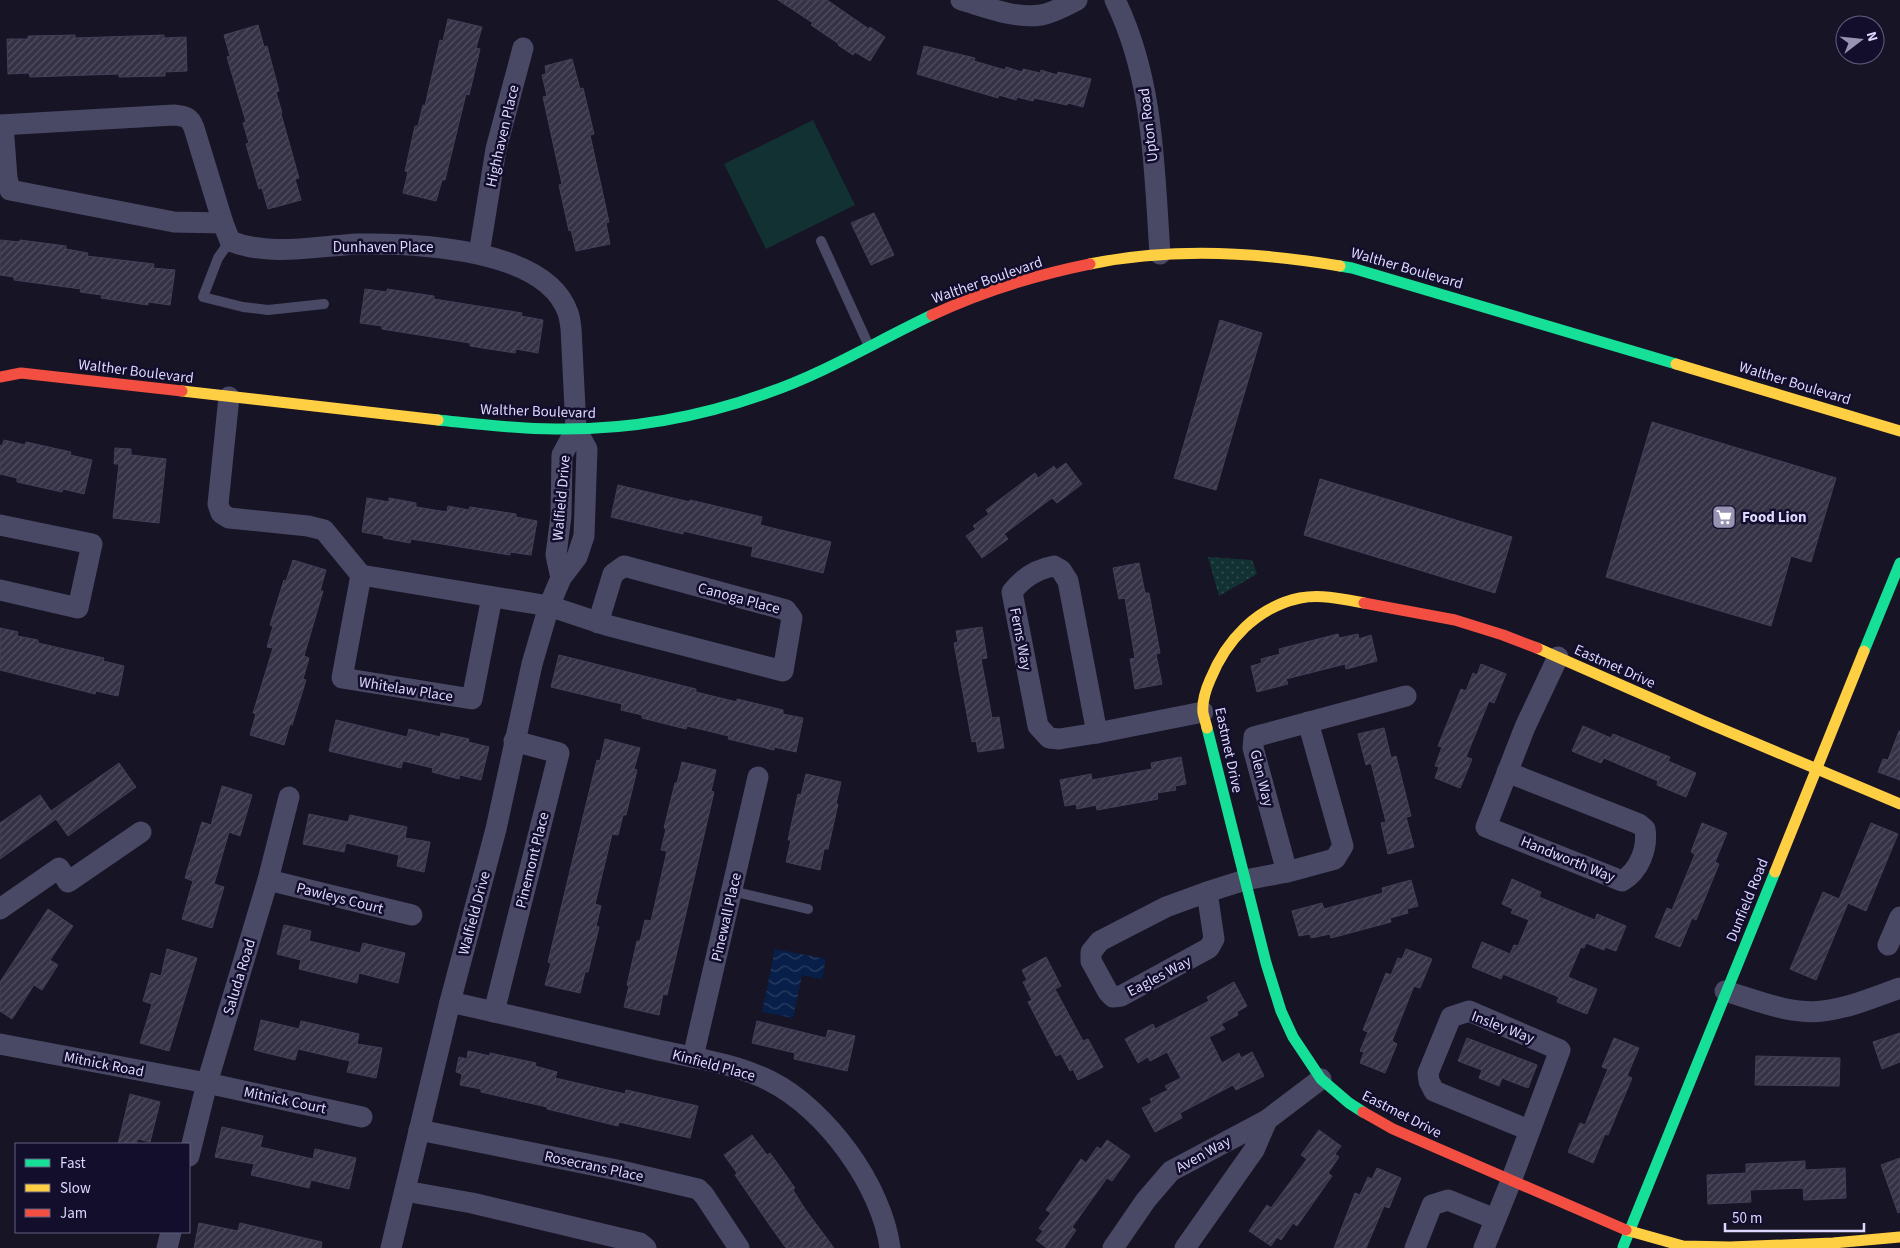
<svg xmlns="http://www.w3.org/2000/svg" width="1900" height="1248" font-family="'Source Sans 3',sans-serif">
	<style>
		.park { fill: url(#park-dots) }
		.pitch { fill: #113132 }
		.water { fill: url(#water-waves) }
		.building { fill: url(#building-hatch); stroke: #433f58 }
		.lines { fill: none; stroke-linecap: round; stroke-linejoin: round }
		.lane { stroke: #494966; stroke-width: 10 }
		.street { stroke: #494966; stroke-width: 21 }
		.fast { stroke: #16e098; stroke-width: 11 }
		.slow { stroke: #ffcf43; stroke-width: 11 }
		.jam { stroke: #f24e42; stroke-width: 11 }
		.labels { text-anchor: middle; stroke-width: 5; stroke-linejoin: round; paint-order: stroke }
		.street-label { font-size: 15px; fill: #dcd8ff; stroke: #130e2b }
		.poi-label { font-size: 15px; font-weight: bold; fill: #dcd8ff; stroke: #130e2b; text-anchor: start }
	</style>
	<defs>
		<pattern id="park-dots" width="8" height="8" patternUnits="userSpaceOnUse" patternTransform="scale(1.25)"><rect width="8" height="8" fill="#113132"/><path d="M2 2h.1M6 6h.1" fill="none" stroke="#334e51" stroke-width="1.8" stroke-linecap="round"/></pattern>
		<pattern id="water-waves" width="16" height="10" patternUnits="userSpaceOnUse" patternTransform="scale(1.25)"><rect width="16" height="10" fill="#071f49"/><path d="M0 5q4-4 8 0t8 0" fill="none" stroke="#2b3f64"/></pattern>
		<pattern id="building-hatch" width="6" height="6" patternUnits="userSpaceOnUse" patternTransform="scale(1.25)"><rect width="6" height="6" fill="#363246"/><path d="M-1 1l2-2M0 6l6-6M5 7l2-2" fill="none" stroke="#524f62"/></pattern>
	</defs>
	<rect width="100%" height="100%" fill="#171425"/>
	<path class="park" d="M1208,557l44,3 5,14 -38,22z"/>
	<path class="pitch" d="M813,120l42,85 -89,44 -42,-85z"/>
	<path class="water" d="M775,949l51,10 -4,20 -20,-4 -9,43 -31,-6z"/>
	<g class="building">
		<path d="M778,0h49l42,29 1,-2 15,10 -15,24 -15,-9 -2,3 -15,-10 1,-1 -28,-19 2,-2z"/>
		<path d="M448,19l34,8 -6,21 4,1 -11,46 -3,-1 -21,86h-3l-6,21 -33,-8 5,-21 -3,-1 10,-45h3l5,-21 2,1 15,-66 3,1z"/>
		<path d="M258,25l6,22 3,-1 12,45 -3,1 6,21 -1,1 18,64 -4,1 6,21 -33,9 -6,-21 -3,1 -13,-45 3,-1 -6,-20 3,-1 -19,-65 3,-1 -6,-21z"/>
		<path d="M75,35v3l89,-3v3l22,-1 1,34 -22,1v4l-46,1v-3l-89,3 -1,-4 -21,1 -1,-35h21v-3z"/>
		<path d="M924,46l51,12 -1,3 31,9 1,-3 16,5 1,-3 17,4 1,-3 16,5 1,-3 33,7 -8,28 -15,-4 -1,2 -33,-7 -1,3 -16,-4 -1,3 -17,-5 -1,3 -81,-24z"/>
		<path d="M572,59l8,30 3,-1 11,46 -4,1 19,87 -3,1 4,21 -34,7 -5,-21 -2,1 -10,-46 3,-1 -19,-87 4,-1 -5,-21 4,-1 -1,-8z"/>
		<path d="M874,213l20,42 -23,10 -20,-42z"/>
		<path d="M0,240l20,2v-2l46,6v3l22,4 -1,3 67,8 -1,4 22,2 -5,35 -22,-3v3l-47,-7 1,-3 -22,-3 1,-3 -67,-9v-3l-14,-2z"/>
		<path d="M365,289l22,3v-3l47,7v3l88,14 -1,3 22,4 -5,33 -22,-4 -1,4 -45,-7v-3l-88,-14v-3l-22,-3z"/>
		<path d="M1220,320l42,13 -46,157 -42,-12z"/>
		<path d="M1652,422l184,56 -25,84 -20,-6 -20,70 -165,-49z"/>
		<path d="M4,440l21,5 1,-3 45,10 -1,3 22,5 -8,34 -21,-5 -1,3 -45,-10v-4l-17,-4v-29l2,1z"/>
		<path d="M115,448l16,1v6l35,4 -7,64 -46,-5 6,-54h-5z"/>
		<path d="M1066,463l16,21 -25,19 -5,-5 -48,36 4,5 -26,19 -16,-22 10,-7 -3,-3 16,-12 -3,-4 49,-37 3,5 16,-12 2,4z"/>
		<path d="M1320,479l192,58 -17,56 -191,-58z"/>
		<path d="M618,485l72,17v-2l72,17 -2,8 71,17 -8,31 -72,-17 2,-9 -70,-16v3l-72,-17z"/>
		<path d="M367,498l22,4v-4l27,5v4l31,5 1,-6 21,4 1,-3 46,7v3l21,4 -6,34 -21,-3v3l-99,-16 -1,4 -27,-5 1,-2 -22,-4z"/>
		<path d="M293,560l33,10 -6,21h3l-19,65 5,2 -6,21 3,1 -14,45 -2,-1 -6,21 -34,-10 6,-21 -3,-1 20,-65 -6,-1 6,-21 -3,-1 14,-45 2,1z"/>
		<path d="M1139,563l6,30h4l11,60 -4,1 6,30 -27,5 -5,-30 5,-1 -10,-60 -6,1 -6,-31z"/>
		<path d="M982,627l5,31 -6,1 11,59 7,-1 5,31 -26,4 -2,-11 -4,1 -18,-99 4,-1 -2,-11z"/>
		<path d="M0,628l18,4 -1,4 21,4v3l66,15 -1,3 21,5 -6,30 -22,-5 -1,3 -95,-24z"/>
		<path d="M1338,634l1,4 19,-4 1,5 12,-4 6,26 -31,8 -1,-5 -59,15 2,5 -31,8 -6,-26 11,-3 -1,-4 19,-5 -1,-5z"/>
		<path d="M559,655l137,34v3l41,10v-3l46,11v4l20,4 -7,34 -22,-5v3l-46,-11 1,-3 -42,-10 -1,3 -44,-11v-3l-21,-5 1,-6 -71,-17z"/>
		<path d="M1481,664l25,10 -12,29 -5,-2 -23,56 6,2 -12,29 -25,-10 4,-11 -4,-1 7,-19 -4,-1 23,-57 5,2 7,-18 4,2z"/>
		<path d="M336,720l71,17 2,-8 31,8 1,-4 28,6 -1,3 21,5 -8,33 -21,-5 -1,4 -27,-7 1,-4 -30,-7 -2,7 -72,-17z"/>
		<path d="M1583,726l28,12 2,-4 57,23 -2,4 28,12 -10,24 -29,-12 1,-4 -54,-23 -3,5 -29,-12z"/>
		<path d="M1384,728l7,30 5,-2 15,60 -5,1 8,30 -26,7 -7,-31 5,-1 -15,-59 -5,2 -8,-31z"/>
		<path d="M1899,731h1v49l-22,-8 5,-13 5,1z"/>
		<path d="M605,739l35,9 -6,21 3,1 -11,45h-3l-5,20 -6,-1 -17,70 6,2 -5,20 3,1 -11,45h-3l-5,21 -35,-8 6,-22 -3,-1 33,-137 16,-65 3,1z"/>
		<path d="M1181,757l5,27 -11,2 1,4 -19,3 1,6 -61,11 -1,-5 -19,4 -1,-5 -11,2 -5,-26 31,-6 1,6 60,-11 -1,-6z"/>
		<path d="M682,762l34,8 -5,21 3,1 -47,203 -4,-1 -4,21 -35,-8 5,-21 -2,-1 10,-44h3l5,-21 6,1 16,-70 -6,-1 5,-21 -2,-1 11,-45h2z"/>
		<path d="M119,763l17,24 -68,49 -12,-17 -56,40v-36l40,-28 11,16z"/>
		<path d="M806,774l35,8 -5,22h2l-10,45h-4l-4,21 -34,-8 5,-22h-3l10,-46 3,1z"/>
		<path d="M222,786l30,9 -12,41 -11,-4 -15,52 10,3 -12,41 -30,-9 11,-38 -8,-3 17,-56 9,3z"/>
		<path d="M309,814l39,8 2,-7 57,12 -2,11 25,4 -6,30 -27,-6 2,-11 -53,-12 -2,9 -41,-8z"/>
		<path d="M1702,823l25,10 -12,29 4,2 -23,56 -4,-2 -12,29 -25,-10 12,-29 5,2 23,-56 -4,-2z"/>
		<path d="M1871,823l27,11 -32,77 -18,-8 -32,77 -26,-11 33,-77 16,7z"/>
		<path d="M1512,879l29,13 -2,5 56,23 2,-6 29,12 -10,25 -11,-4 -1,3 -18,-7 -2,5 -3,-1 -13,30 29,12 -10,25 -30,-12 2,-5 -56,-23 -2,5 -29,-12 10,-25 28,12 4,-9 4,1 11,-26 -18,-7 2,-4 -11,-5z"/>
		<path d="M1411,880l7,26 -11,3 1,4 -18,5 1,4 -60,16 -1,-4 -19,4 -1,-4 -11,2 -7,-25 30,-8 2,6 59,-16 -1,-5z"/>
		<path d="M48,909l25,17 -23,34 8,5 -16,25 -8,-5 -22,34 -12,-8v-29z"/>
		<path d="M284,925l27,6 -2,10 51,12 3,-10 42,10 -7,30 -39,-10 -2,10 -58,-14 2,-9 -24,-6z"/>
		<path d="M167,949l30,9 -28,93 -29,-8 12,-39 -9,-3 8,-28 10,3z"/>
		<path d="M1406,949l26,10 -12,29 -6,-2 -22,55 5,3 -12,29 -25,-10 4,-11 -4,-1 8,-19 -5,-2 23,-57 5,2 7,-17 4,1z"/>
		<path d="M1046,957l15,29 -6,3 28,52 5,-2 15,28 -25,13 -5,-11 -3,2 -9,-17 -5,2 -28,-54 4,-2 -9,-18 4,-2 -5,-10z"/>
		<path d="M1234,982l13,24 -10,6 1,3 -17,9 4,5 -16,8 13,26 17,-10 2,5 11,-6 12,24 -28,14 -3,-5 -53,28 2,5 -27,14 -13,-24 10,-5 -2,-4 18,-9 -3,-4 16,-8 -14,-26 -17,9 -2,-4 -10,6 -13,-24 28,-15 2,5 54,-28 -2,-4z"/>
		<path d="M261,1020l38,9 2,-8 58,13 -2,10 25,4 -6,30 -29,-6 3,-11 -52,-12 -3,11 -41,-10z"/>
		<path d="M757,1021l69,17 2,-8 27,6 -8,35 -53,-12 1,-6 -43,-10z"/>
		<path d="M1900,1033v29l-18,7 -9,-27z"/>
		<path d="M1467,1038l70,27 -9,23 -26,-10 -3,8 -20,-8 3,-8 -24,-9z"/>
		<path d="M1614,1038l25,10 -12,28 5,2 -24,57 -3,-1 -12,29 -25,-11 12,-29 5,2 23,-56 -6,-2z"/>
		<path d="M468,1051l22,5v-3l46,10 -1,3 22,6 -2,6 70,16 1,-4 72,16 -8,32 -71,-16 -1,4 -71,-17v-2l-66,-15v-3l-21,-4 2,-11 -6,-2 3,-15 8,2z"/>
		<path d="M1756,1056l84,2 -1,28 -84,-1z"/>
		<path d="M130,1094l30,8 -10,40 -12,-3 -2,5h-18z"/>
		<path d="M222,1127l41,9 -3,11 53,12 2,-10 41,9 -7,31 -38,-9 -2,8 -58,-13 3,-11 -39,-7z"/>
		<path d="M1319,1130l22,16 -6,8 4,3 -11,16 4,3 -35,50 -4,-3 -12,17 -4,-3 -6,9 -22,-15 18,-26 4,3 36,-49 -6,-4z"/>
		<path d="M752,1135l15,20 3,-2 25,35 -2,2 12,19 29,39h-48l-13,-18 -38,-55 2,-2 -13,-18z"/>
		<path d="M1107,1140l23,16 -18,25 -5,-3 -35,49 4,3 -12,18h-17l-11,-8 7,-9 -4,-3 12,-15 -5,-3 35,-51 5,4 11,-16 4,2z"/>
		<path d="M1900,1158v54l-2,1 -17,-48z"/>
		<path d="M1805,1161v9l40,-2 1,30 -42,2 -1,-12 -53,2 1,12 -43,2 -1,-29 39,-2v-9z"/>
		<path d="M1377,1168l24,10 -12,30 -5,-2 -18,42h-32l21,-55 5,2 8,-18 4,2z"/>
		<path d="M199,1223l39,8 2,-8 82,19 -1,6h-127z"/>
	</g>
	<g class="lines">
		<g class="lane">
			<path d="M230,241l-12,17 -15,39 40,10 25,3 56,-6"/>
			<path d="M821,241l47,103"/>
			<path d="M732,891l76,18"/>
		</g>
		<g class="street">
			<path d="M961,0c25,7 54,19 80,15 12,-2 26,-10 36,-15"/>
			<path d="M1115,0c39,80 39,167 45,254"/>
			<path d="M0,125l174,-10c11,1 16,2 20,13l29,95 7,18c41,16 85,5 128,3 57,-1 188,4 210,69 2,5 2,10 3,15l5,101 11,20 -3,87 -7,21 -16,21 -12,28 -17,58 -36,165 -46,173 -59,246"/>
			<path d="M3,125l4,53 3,12 164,32 49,1"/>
			<path d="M479,254l17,-105 27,-101"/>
			<path d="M229,397l-11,107 3,9 8,5 79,8 16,4 37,45 188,31 57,19 177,46 9,-53 -6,-8 -162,-44 -11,8 -15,49"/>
			<path d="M0,525l92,19 -14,64 -78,-18"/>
			<path d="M1054,566l7,4 7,11 29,152 -38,6 -10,-1 -11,-12 -26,-134c10,-13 25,-23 42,-26z"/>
			<path d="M361,575l-19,103 130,21 20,-102"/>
			<path d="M561,578l-5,-23 5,-39 1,-61 14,-26"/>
			<path d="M1097,733l106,-21"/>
			<path d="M1507,772l132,52 6,5c3,20 -6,42 -23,52l-136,-54 39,-100 33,-70"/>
			<path d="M1287,872l-34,-124 1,-11 152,-41"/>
			<path d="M268,880l144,35"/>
			<path d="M1207,892l7,47 -5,9 -88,48 -8,1 -5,-5 -17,-31v-9l9,-11 66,-34 41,-15 38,-12 42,-8 48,-13 8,-13 -35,-124"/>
			<path d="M0,909l59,-41 9,14 73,-50"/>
			<path d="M1888,945l12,-28"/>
			<path d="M1725,991c31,9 65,24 98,20 26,-3 52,-14 77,-23"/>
			<path d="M450,1002c68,15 136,31 204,47 39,9 80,14 116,32 56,28 112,105 120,167"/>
			<path d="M494,1012l65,-259 -45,-12"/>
			<path d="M0,1044l207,39 155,34"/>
			<path d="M693,1057l65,-280"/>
			<path d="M419,1130l198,40 81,19 6,6 35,53"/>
			<path d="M189,1156l18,-73 61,-203 21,-83"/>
			<path d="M405,1191l67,12 168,40 6,5"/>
			<path d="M167,1248l4,-16"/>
			<path d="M1113,1248l33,-48 25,-29 96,-51"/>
			<path d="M1185,1248l69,-98 13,-30 54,-41"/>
			<path d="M1415,1248l17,-43 16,-5 47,19"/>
			<path d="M1484,1248l27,-67 49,-131 -91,-39 -18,6 -23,56 1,8 5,10 95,39"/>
		</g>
		<g class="fast">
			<path d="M1340,266l12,2 324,96"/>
			<path d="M438,420c39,4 78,9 117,9 72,1 145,-12 212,-36 58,-20 110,-52 165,-78"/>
			<path d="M1864,651l36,-88"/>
			<path d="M1207,728l59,235 15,48 12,26 28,42 28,24 14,9"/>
			<path d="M1623,1247l152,-375"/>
		</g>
		<g class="slow">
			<path d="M1090,264c82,-17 168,-12 250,2"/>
			<path d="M1676,364l224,67"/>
			<path d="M182,391l256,29"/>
			<path d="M1537,648l166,73 197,83"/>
			<path d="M1207,728c-1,-5 -3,-10 -4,-15 -1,-10 3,-24 7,-33 16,-40 47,-73 90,-82 21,-4 43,1 64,5"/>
			<path d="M1775,872l89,-221"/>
			<path d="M1626,1230l57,16 47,1 103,-4 67,-6"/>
		</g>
		<g class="jam">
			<path d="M932,315c51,-24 104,-40 158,-51"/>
			<path d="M0,377l21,-4 161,18"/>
			<path d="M1364,603l91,17 48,15 34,13"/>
			<path d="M1363,1112l30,17 233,101"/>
		</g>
	</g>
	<defs>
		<g id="supermarket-square" transform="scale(1.25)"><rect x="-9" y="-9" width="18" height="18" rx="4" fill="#9793b3" stroke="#130e2b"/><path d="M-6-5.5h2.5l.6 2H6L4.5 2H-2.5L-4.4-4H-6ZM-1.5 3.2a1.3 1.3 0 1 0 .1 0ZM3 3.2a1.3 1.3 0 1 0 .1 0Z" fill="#fff"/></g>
	</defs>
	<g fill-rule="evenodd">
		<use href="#supermarket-square" x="1724" y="517"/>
	</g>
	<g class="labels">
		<g class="street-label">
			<text transform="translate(1148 125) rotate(-97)" y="5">Upton Road</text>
			<text transform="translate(502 136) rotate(-77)" y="5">Highhaven Place</text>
			<text x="383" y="252">Dunhaven Place</text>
			<text transform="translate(1407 268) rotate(16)" y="5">Walther Boulevard</text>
			<text transform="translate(987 280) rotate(-19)" y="5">Walther Boulevard</text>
			<text transform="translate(136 371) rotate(7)" y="5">Walther Boulevard</text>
			<text transform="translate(1795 383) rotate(17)" y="5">Walther Boulevard</text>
			<text transform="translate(538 411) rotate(2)" y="5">Walther Boulevard</text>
			<text transform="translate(561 498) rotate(-85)" y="5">Walfield Drive</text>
			<text transform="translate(739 598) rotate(15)" y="5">Canoga Place</text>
			<text transform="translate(1021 639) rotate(79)" y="5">Ferns Way</text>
			<text transform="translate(1615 666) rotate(24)" y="5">Eastmet Drive</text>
			<text transform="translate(406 689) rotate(9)" y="5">Whitelaw Place</text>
			<text transform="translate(1229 750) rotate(78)" y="5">Eastmet Drive</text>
			<text transform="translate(1262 778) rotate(76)" y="5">Glen Way</text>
			<text transform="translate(1568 859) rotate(22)" y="5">Handworth Way</text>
			<text transform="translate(532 860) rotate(-76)" y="5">Pinemont Place</text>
			<text transform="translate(340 898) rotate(14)" y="5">Pawleys Court</text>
			<text transform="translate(1747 900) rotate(-68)" y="5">Dunfield Road</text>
			<text transform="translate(474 913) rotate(-75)" y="5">Walfield Drive</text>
			<text transform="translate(726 917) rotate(-77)" y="5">Pinewall Place</text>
			<text transform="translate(1159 976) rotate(-28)" y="5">Eagles Way</text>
			<text transform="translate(239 977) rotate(-73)" y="5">Saluda Road</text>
			<text transform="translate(1503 1027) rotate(21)" y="5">Insley Way</text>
			<text transform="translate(104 1064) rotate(11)" y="5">Mitnick Road</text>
			<text transform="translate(714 1065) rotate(15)" y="5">Kinfield Place</text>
			<text transform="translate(285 1100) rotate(12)" y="5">Mitnick Court</text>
			<text transform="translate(1402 1114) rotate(27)" y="5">Eastmet Drive</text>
			<text transform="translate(1203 1154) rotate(-29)" y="5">Aven Way</text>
			<text transform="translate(594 1166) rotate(12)" y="5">Rosecrans Place</text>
		</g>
		<g class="poi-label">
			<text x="1742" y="522">Food Lion</text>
		</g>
	</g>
	<rect x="15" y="1143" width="175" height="90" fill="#130e2b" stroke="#635f80"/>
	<rect x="25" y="1159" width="25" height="8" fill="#16e098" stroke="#635f80"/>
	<text x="60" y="1168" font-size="15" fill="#dcd8ff">Fast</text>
	<rect x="25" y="1184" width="25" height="8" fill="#ffcf43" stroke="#635f80"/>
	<text x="60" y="1193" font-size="15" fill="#dcd8ff">Slow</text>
	<rect x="25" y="1209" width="25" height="8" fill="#f24e42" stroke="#635f80"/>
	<text x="60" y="1218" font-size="15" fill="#dcd8ff">Jam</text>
	<g transform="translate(1860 40) rotate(74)"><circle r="24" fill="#130e2b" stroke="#635f80"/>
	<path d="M0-4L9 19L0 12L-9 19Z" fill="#9793b3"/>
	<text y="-8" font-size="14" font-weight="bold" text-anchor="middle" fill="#dcd8ff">N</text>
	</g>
	<path d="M1725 1223v8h139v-8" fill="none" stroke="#dcd8ff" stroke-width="2.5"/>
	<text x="1732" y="1223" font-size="15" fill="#dcd8ff" stroke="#130e2b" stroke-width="4" paint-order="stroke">50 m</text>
</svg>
